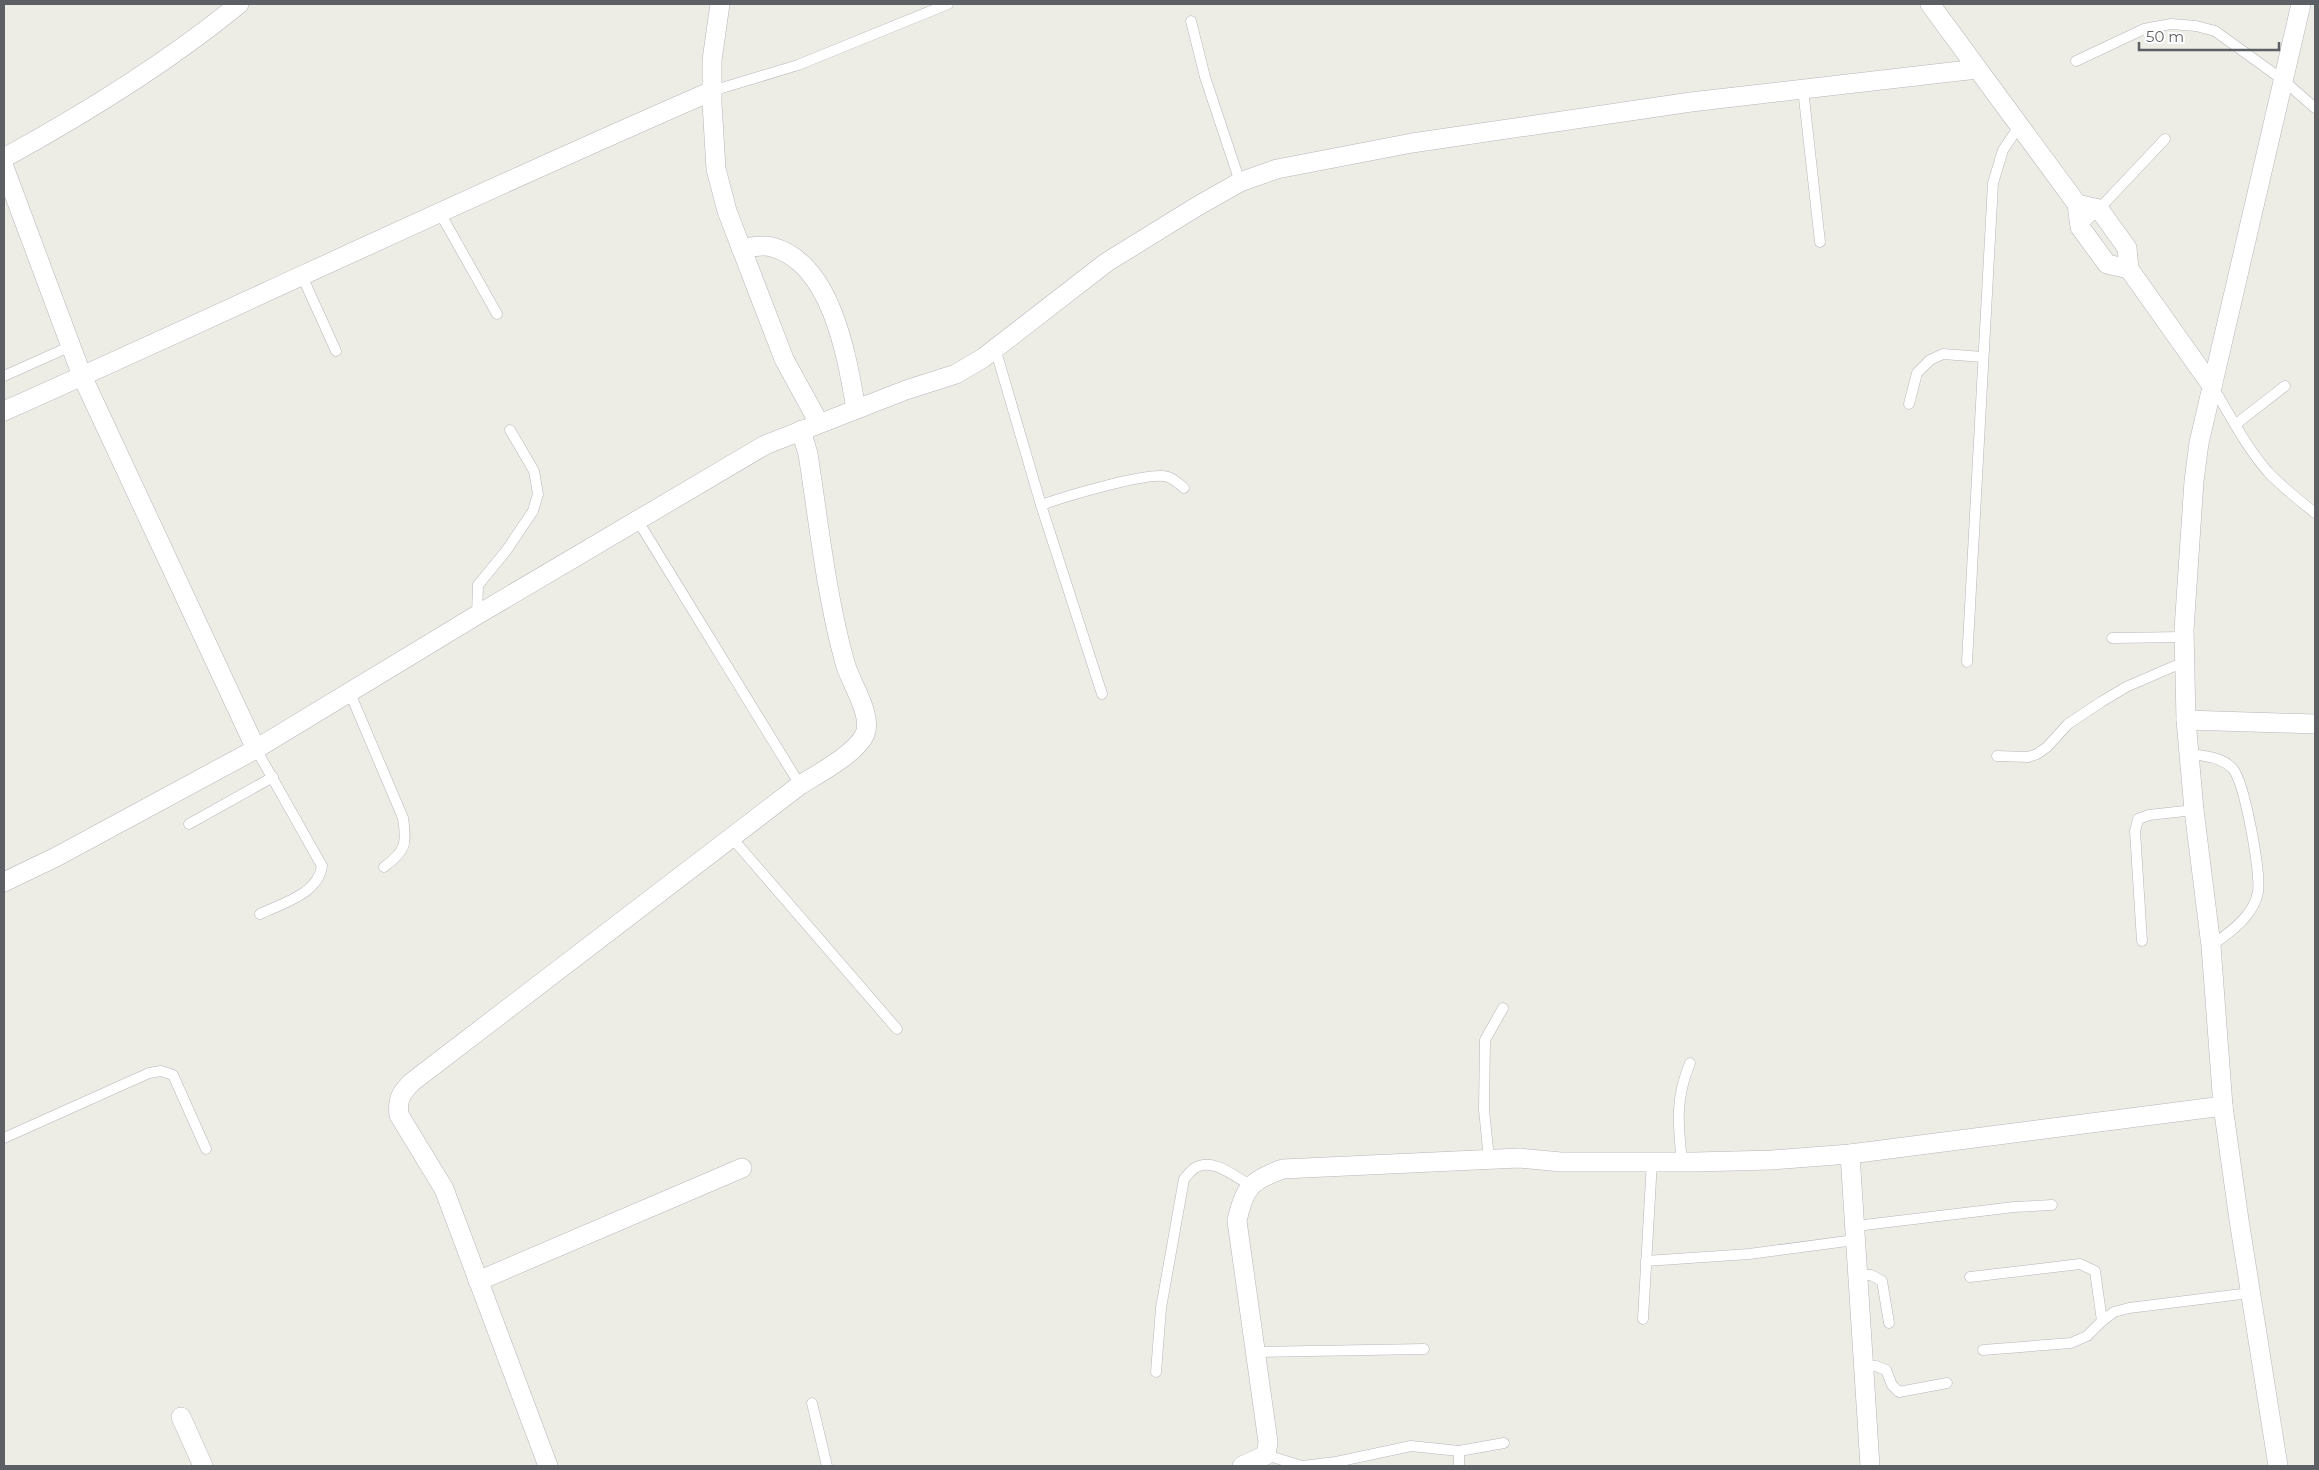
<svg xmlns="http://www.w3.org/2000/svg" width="2319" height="1470" font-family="Montserrat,sans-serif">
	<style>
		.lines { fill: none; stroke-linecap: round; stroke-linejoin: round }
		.lane-casing { stroke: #b5b6bb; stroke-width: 11 }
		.street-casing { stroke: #b5b6bb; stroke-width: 20 }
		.lane { stroke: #fff; stroke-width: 10 }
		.street { stroke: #fff; stroke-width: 19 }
	</style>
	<rect width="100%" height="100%" fill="#eeede5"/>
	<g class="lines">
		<g class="lane-casing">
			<g id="lane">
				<path d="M1191,21l14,56 35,105"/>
				<path d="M2076,61l68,-32 27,-5 25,2 19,5 68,49 32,28"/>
				<path d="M1803,89l17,153"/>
				<path d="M712,91l86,-26 150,-61"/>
				<path d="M440,213l57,101"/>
				<path d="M2080,227l19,-18 66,-70"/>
				<path d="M302,276l34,75"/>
				<path d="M995,348l46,157 61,189"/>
				<path d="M4,376l67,-30"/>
				<path d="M2213,387c17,28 33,60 55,85 14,15 31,28 47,41"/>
				<path d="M1909,404l8,-31 13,-13 13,-6 40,3"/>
				<path d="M2236,424l49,-38"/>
				<path d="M1041,505c20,-7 110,-35 127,-28 6,2 11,7 16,11"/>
				<path d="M638,521l162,264"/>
				<path d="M477,615l1,-30 28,-34 27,-40 5,-17 -4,-23 -24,-41"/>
				<path d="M2112,638l72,-1"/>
				<path d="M1967,662l26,-479 10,-33 17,-25"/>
				<path d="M350,693l53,125c4,26 3,33 -19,49"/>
				<path d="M256,749l66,117c-4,28 -39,37 -62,48"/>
				<path d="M2190,754c15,2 32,3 43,15 12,15 28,104 25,123 -4,24 -29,41 -47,54"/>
				<path d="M1997,756l31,1 9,-3 10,-7 21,-23 33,-22 25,-15 58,-25"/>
				<path d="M189,824l84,-47"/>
				<path d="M732,838l165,191"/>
				<path d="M2142,941l-7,-110 3,-12 11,-4 45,-5"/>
				<path d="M4,1138l145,-65 12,-2 12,4 33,74"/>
				<path d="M1489,1159l-5,-49 1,-70 18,-32"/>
				<path d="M1682,1162c-4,-38 -7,-63 8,-99"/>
				<path d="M1856,1226l158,-19 38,-2"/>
				<path d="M1646,1261l103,-7 106,-14"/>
				<path d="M1859,1275h12l11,6 7,42"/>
				<path d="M1970,1277l110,-13 15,7 7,50"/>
				<path d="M1643,1319l9,-158"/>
				<path d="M1983,1350l88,-7 16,-7 15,-15 12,-9 15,-4 121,-15"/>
				<path d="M1256,1352l168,-3"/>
				<path d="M1864,1367l12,-1 10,4 6,15 7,7 48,-9"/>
				<path d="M1156,1372l5,-64 23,-129c3,-3 7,-9 11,-11 18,-11 40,9 55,17"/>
				<path d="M812,1403l15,63"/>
				<path d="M1266,1455l36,11 34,-4 75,-16 48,5"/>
				<path d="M1459,1466v-15l45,-8"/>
			</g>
		</g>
		<g class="street-casing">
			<g id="street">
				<path d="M720,4l-8,56v43l4,66 11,42 57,148 35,64"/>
				<path d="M1930,4l147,200 3,23 27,37 22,5"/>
				<path d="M4,158c82,-45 162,-94 235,-154"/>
				<path d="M4,167l78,209 174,373"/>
				<path d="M2077,204l22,5 28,39 2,21 83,117"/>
				<path d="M741,248c9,0 22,-4 31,-1 60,16 75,110 84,162"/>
				<path d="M4,411c236,-105 470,-217 708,-320"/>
				<path d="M2186,720l129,4"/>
				<path d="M4,882l52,-25 200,-108 221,-134 288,-170 141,-55 50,-16 27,-16 124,-96 89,-55 44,-25 37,-13 135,-26 279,-41 286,-33"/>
				<path d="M1850,1154l20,312"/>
				<path d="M478,1281l264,-113"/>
				<path d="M181,1417l22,49"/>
				<path d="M548,1466l-104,-277 -45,-74c-2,-16 2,-22 13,-33l388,-297c18,-11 57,-32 65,-51 8,-19 -15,-52 -20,-71 -19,-68 -26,-139 -37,-209l-7,-24"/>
				<path d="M1242,1466l24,-11 2,-13 -31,-221c7,-33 14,-41 46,-52l236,-11 42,4h134l77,-2 78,-6 373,-48"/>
				<path d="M2278,1466l-39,-246 -16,-114 -12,-160 -17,-136 -8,-90 -2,-90 10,-149 5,-38 102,-439"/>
			</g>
		</g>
		<use href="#lane" class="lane"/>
		<use href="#street" class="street"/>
	</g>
	<rect width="2319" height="1470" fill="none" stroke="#5c5f64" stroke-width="10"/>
	<path d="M2139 42v8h140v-8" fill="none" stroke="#5c5f64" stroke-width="2.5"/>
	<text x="2146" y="42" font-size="15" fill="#5c5f64" stroke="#ffffff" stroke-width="4" paint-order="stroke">50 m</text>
</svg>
